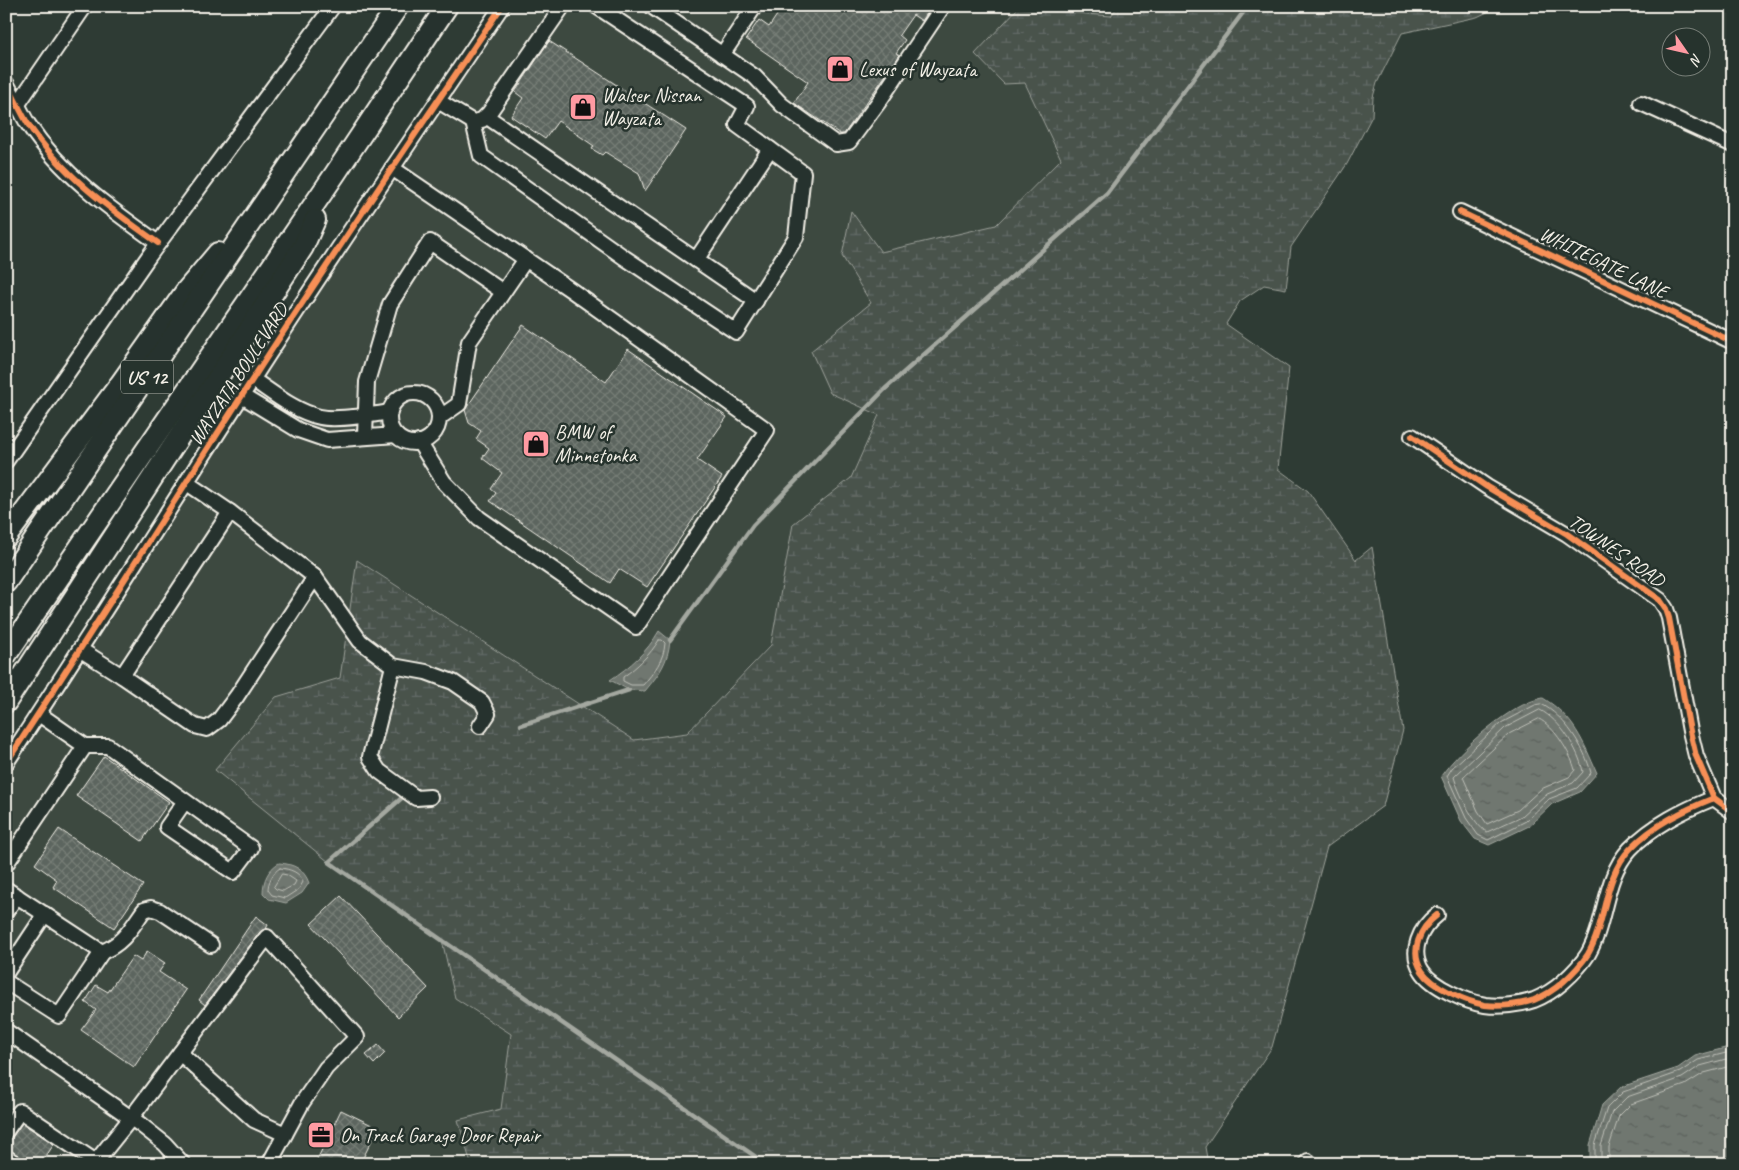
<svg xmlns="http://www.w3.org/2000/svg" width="1739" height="1170" font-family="Caveat,sans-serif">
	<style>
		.built { fill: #3c4841 }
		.wetland { fill: url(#wetland-marsh); stroke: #9ea29a }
		.water { fill: url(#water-ripples); stroke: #a4a8a0 }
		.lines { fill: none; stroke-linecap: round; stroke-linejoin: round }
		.shore { stroke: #bfc0b8; stroke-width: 1 }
		.stream { stroke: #a4a8a0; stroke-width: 4.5 }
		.building { fill: url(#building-cross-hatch); stroke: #f4f1e8 }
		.minor-casing { stroke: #f4f1e8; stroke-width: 18 }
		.highway-casing { stroke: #f4f1e8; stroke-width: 24 }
		.minor { stroke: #26332d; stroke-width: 14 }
		.highway { stroke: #26332d; stroke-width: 20 }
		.cycleway-casing { stroke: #26332d; stroke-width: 9 }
		.cycleway { stroke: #f78f57; stroke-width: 6 }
		.labels { text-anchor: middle; stroke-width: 5; stroke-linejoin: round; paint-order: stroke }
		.shield { fill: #26332d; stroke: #b6b8b0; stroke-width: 1 }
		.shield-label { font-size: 19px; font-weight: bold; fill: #f4f1e8 }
		.poi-label { font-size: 20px; fill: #f4f1e8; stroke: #26332d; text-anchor: start }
		.street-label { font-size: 20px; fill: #f4f1e8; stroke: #26332d }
	</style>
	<defs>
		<pattern id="wetland-marsh" width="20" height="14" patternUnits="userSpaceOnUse" patternTransform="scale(1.25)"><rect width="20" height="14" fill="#48524c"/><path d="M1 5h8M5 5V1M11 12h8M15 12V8" fill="none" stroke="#636b66"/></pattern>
		<pattern id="water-ripples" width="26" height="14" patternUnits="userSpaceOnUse" patternTransform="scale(1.25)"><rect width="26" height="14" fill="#6f7770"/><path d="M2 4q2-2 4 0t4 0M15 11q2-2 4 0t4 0" fill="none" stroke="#5c605b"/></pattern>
		<pattern id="building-cross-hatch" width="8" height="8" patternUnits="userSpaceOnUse" patternTransform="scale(1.25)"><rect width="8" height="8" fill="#5c655e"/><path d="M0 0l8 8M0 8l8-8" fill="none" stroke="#747c75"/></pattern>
	</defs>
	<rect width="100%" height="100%" fill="#2e3b34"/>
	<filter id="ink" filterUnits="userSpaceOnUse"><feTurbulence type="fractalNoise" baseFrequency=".02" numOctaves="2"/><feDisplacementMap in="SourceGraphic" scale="10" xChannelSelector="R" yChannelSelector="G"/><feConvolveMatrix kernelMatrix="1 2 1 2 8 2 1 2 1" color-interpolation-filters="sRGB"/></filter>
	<g filter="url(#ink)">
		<path class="built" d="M502,6h616l-7,10 -93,-8 7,75 36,76 -65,66 -115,27 -29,-40 -10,44 29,47 -41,90 49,22 -28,63 -58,46 -22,120 -84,89 -53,7 -276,-180 -18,118 -64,19 53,165 113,78 13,58 56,36 -10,75 -43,11 13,44h-465v-401z"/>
		<path class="wetland" d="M1118,6h382l-23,11 -75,16 -25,50 -4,14 -1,19 -25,48 -56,83 -5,42 -22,-4 -24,16 -14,23 63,44 -11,101 30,22 48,69 16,-13 31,183 -20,76 -56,41 -55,200 -67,100 3,17h-737l-13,-44 43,-11 10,-75 -56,-36 -13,-58 -113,-78 -114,-92 61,-73 64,-19 17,-118 277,180 53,-7 84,-88 22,-121 58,-46 28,-63 -49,-22 -19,-42 60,-48 -29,-47 9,-45 30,41 115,-27 65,-66 -36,-76 -21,1 -29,-30 43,-46 93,8z"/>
		<g class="water">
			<path d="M659,631l11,9c-2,23 -11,34 -25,51l-16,-1 -19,-10c21,-14 37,-28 49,-49z"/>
			<path d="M1543,698c31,19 40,43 54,75l-17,19 -28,12 -23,22 -40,19 -14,-6 -14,-18 -20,-45c18,-26 70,-73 102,-78z"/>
			<path d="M279,863c15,1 25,6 30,20l-7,10 -16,10 -17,-4 -6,-6c0,-12 5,-24 16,-30z"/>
			<path d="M1725,1048h8v116h-143v-19l12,-40 19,-18 57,-19 17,-12z"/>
		</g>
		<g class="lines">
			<g class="shore">
				<path d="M659,640h3l3,3c-1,17 -11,29 -22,42h-12l-8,-4v-4c14,-10 27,-22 36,-37z"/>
				<path d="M1541,704c23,11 44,44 50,69l-14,15 -28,11 -23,22 -38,19 -10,-5 -12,-17 -19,-42 5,-8 49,-45 34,-18z"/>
				<path d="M1540,710c20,10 39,40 43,62l-10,11 -28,12 -23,21 -35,16c-13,-6 -29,-41 -33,-55l51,-49z"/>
				<path d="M1539,719c15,7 32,35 36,51l-6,7 -28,12 -23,21 -31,14 -9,-13 -15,-34 46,-43z"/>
				<path d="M280,868c10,1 20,4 23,14l-4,7 -14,9 -13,-3 -4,-5c0,-8 5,-18 12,-22z"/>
				<path d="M282,874l5,1 9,6 -2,4 -11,6 -7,-2 -2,-2z"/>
				<path d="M1595,1164v-19l12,-37 16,-16 57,-20 18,-12 28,-7h7"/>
				<path d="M1601,1164v-18l11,-34 15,-15 55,-19 18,-12 26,-7 7,1"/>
				<path d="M1609,1164v-17l10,-31 12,-12 54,-19 19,-12 23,-6h6"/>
			</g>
			<g class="stream">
				<path d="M670,640l83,-115 132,-136 222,-196 141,-187"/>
				<path d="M521,725l108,-35"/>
				<path d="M404,796l-75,66 427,295 -5,7"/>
			</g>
		</g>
		<g class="building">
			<path d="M783,6h149l-10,15 -9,-6 -14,20 6,5 -9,13 4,2 -56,79h-4l-46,-31 14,-21 -62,-43 13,-19 10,7z"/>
			<path d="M549,41l137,89 -41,61 -6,-18 -34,-21 -3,3 -10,-6 2,-3 -36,-25 -13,18 -34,-23 12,-18 -8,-6z"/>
			<path d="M523,325l83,57 22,-33 99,68 -30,43 25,17 -75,110 -28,-18 -9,14 -120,-82 6,-8 -5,-4 11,-16 -20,-15 7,-10 -13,-9 5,-8 -12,-8 -4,-13z"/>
			<path d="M104,756l65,46 -27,39 -66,-45z"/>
			<path d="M59,829l84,56 -29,43 -61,-41 4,-7 -22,-16z"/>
			<path d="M341,896l87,92 -30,29 -87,-93z"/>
			<path d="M256,916l12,9 -2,4 -6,3 -55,73 -6,-5z"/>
			<path d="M147,951l18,12 -6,9 27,18 -52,77 -53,-37 15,-20 -11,-8 11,-17 12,7 25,-36 8,5z"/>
			<path d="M378,1045l7,8 -11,11 -8,-9z"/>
			<path d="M341,1110l37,18 -18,36h-45z"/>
			<path d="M22,1123l32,21 -13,20h-14l-6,-7 -15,-9v-6l7,-6z"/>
		</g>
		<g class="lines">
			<g class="minor-casing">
				<g id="minor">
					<path d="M651,6l104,71 27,28 54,39 13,-2 29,-39 65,-97"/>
					<path d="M722,55l33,-49"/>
					<path d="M6,83c8,13 14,28 22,41 33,50 82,85 130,119"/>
					<path d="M438,101l35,21 9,-2 7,-7 74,-107"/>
					<path d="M1641,103l92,42"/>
					<path d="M18,104l67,-98"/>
					<path d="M486,116l270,185"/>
					<path d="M473,122l8,34 144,102 111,74 60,-95 7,-64 -66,-48 10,-19 -151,-100"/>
					<path d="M392,168l179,122 196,140 -131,197 -157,-109 -35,-36 -25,-40"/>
					<path d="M1460,212l273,130"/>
					<path d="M696,260l74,-111"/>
					<path d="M252,379c21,14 44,33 68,38 17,4 52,-2 70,-5"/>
					<circle cx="414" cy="418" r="25"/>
					<path d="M242,396l56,34 29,10 69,-5"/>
					<path d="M439,418l20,-14 10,-62 57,-83"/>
					<path d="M365,436l2,-54 23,-78 40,-62 73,50"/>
					<path d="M1412,436l75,51 80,47 93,66 6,9 3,9 21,113 6,25 18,42 19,14"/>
					<path d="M6,461l143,-205 184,-250"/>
					<path d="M187,483l43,29 85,65 45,64 33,25 33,6 27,10 29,20 6,12 -8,12"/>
					<path d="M81,650l41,26 108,-164"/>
					<path d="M393,666l-23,91 9,14 37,27 14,-1"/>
					<path d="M122,676l73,50 12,3 12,-9 18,-24 78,-119"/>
					<path d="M85,746h23l143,102 -18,24 -66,-45 18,-26"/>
					<path d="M6,763c84,-127 163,-255 246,-383 81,-126 166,-250 250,-374"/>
					<path d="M6,864l79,-118 -46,-32"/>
					<path d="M6,889l96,63 -43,64 -53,-34"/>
					<path d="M6,911l11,-15"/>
					<path d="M1437,915c-17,13 -28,36 -15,56 10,16 45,31 63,34 14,2 35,0 49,-5 10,-4 21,-11 29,-18 9,-8 18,-17 25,-28 19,-33 15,-76 42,-105 23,-24 54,-39 84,-51"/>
					<path d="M102,952c22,-9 29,-24 42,-42l7,-2 9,3 51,34"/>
					<path d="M6,973l39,-59"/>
					<path d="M6,1031l135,94 24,19 18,20"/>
					<path d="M180,1053l74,67 31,14"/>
					<path d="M6,1131l14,-20 76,51"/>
					<path d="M6,1157l10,7"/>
					<path d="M1308,1161l3,3"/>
					<path d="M94,1164l37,-46 136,-181 90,100 -31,31 -24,35 -33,61"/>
				</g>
			</g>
			<g class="highway-casing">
				<g id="highway">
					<path d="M6,537l115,-154 65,-92 32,-38"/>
					<path d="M6,582l392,-576"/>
					<path d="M6,655l329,-481 112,-168"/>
					<path d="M6,702l297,-455 12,-27"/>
				</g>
			</g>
			<use href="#minor" class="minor"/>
			<use href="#highway" class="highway"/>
			<g class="cycleway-casing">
				<g id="cycleway">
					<path d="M6,83c8,13 14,28 22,41 33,50 82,85 130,119"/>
					<path d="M1460,212l273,130"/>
					<path d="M1412,436l75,51 80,47 93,66 6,9 3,9 21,113 6,25 18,42 19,14"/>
					<path d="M6,763c84,-127 163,-255 246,-383 81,-126 166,-250 250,-374"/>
					<path d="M1437,915c-17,13 -28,36 -15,56 10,16 45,31 63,34 14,2 35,0 49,-5 10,-4 21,-11 29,-18 9,-8 18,-17 25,-28 19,-33 15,-76 42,-105 23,-24 54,-39 84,-51"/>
				</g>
			</g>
			<use href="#cycleway" class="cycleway"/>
		</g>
	</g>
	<defs>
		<g id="shop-square" transform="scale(1.4375)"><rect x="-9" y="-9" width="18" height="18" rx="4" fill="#ff9aa2" stroke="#26332d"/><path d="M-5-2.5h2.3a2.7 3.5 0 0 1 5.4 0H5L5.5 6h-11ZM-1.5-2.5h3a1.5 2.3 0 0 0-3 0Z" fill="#111"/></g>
		<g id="office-square" transform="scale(1.4375)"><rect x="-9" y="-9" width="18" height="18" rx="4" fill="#ff9aa2" stroke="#26332d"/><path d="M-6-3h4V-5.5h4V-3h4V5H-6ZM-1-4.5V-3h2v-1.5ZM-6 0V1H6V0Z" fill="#111"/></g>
	</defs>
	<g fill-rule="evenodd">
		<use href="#shop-square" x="840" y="69"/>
		<use href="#shop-square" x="583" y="107"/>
		<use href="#shop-square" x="536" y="444"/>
		<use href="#office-square" x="321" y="1135"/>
	</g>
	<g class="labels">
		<rect class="shield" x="121" y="360.5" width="52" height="33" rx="4"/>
		<g class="shield-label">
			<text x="147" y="384">US 12</text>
		</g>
		<g class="poi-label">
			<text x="859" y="76">Lexus of Wayzata</text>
			<text x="602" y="102">Walser Nissan<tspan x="602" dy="23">Wayzata</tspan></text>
			<text x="555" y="439">BMW of<tspan x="555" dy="23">Minnetonka</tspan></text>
			<text x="340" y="1142">On Track Garage Door Repair</text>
		</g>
		<g class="street-label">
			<text transform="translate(1604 262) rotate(26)" y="7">WHITEGATE LANE</text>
			<text transform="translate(238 374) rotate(-57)" y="7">WAYZATA BOULEVARD</text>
			<text transform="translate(1617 550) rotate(35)" y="7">TOWNES ROAD</text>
		</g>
	</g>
	<rect width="1739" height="1170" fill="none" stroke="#26332d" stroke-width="25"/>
	<rect x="12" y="12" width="1714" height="1145" fill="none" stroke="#f4f1e8" stroke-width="2" filter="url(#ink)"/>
	<g transform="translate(1686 52) rotate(124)"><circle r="24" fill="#26332d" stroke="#787f78"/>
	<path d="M0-4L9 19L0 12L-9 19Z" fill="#ff9aa2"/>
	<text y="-8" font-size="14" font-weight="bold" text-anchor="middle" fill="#f4f1e8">N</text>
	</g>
</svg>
